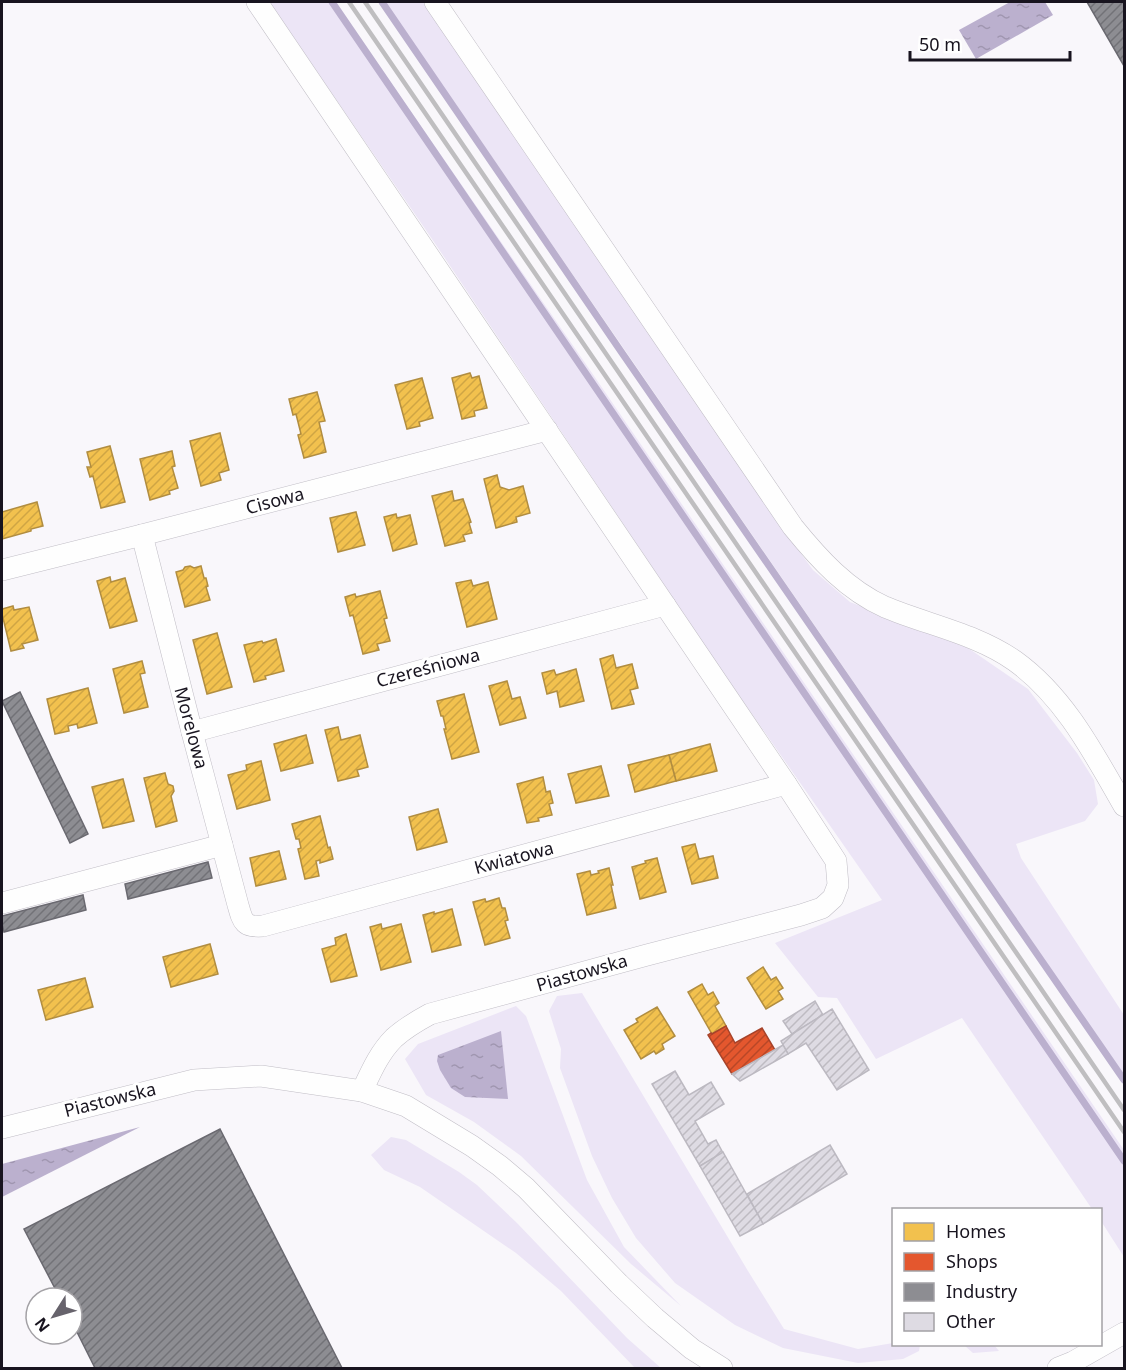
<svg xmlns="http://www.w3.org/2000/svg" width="1126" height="1370" font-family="'Noto Sans',sans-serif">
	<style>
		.grass { fill: #ece5f6 }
		.water { fill: url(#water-ripples) }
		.homes { fill: url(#homes-hatch); stroke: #b18d40; stroke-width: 1.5 }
		.shops { fill: url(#shops-hatch); stroke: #a7432a; stroke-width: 1.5 }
		.industry { fill: url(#industry-hatch); stroke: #6a6970; stroke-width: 1.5 }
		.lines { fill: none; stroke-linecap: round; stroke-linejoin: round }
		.stream { stroke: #bbb0ce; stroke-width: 7 }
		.building { fill: url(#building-hatch); stroke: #bcb9c1; stroke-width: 1.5 }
		.minor-casing { stroke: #c1bec6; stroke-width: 22 }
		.minor { stroke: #fefefe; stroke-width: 21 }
		.rail { stroke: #bfbec0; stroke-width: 4.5 }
		.labels { text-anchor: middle; stroke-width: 6; stroke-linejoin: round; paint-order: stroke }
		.street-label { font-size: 18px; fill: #18141f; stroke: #fff }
	</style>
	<defs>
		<pattern id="water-ripples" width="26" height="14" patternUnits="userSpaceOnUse" patternTransform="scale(1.5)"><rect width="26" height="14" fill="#bbb0ce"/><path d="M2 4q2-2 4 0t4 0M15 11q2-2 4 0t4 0" fill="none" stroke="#a096b0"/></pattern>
		<pattern id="homes-hatch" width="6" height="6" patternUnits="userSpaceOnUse" patternTransform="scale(1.5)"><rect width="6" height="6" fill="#f2c14e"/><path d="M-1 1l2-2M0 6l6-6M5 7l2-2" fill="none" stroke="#cfa544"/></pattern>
		<pattern id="shops-hatch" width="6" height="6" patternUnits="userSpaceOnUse" patternTransform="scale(1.5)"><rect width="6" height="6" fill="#e4572e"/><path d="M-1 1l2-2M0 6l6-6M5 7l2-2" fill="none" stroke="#b84727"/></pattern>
		<pattern id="industry-hatch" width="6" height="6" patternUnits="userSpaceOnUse" patternTransform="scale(1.5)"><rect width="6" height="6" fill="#8d8d92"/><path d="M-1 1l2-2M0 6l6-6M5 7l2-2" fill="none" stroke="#727277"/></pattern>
		<pattern id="building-hatch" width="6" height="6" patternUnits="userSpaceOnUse" patternTransform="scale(1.5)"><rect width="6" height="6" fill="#dedbe3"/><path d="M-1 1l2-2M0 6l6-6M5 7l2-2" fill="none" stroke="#bebbc2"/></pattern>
	</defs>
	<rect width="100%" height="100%" fill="#f9f7fb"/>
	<g class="grass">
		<path d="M269,2h66l257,371 532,777v107l-23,-36 -1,-11 -8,-1 -130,-191 -86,41 -39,-61 -19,-1 -43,-54 107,-43 -158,-226 -294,-438z"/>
		<path d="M385,2h38l357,523 33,45 37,32 118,46 60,41 49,64 17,27 4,24 -13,17 -69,23 5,14 103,157v64l-94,-141z"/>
		<path d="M582,993l166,278 36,58 74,20 35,-6 1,1 26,1 -1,6 -16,8 -45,4 -75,-15 -48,-23 -60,-42 -39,-45 -24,-40 -20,-42 -32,-88 1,-19 -12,-38 8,-15z"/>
		<path d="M516,1006l10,10 61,164 37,67 57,59 -50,-42 -110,-108 -47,-34 -48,-27 -21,-36 13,-15z"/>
		<path d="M391,1137l15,3 53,32 18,13 40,38 110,115 34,30h-26l-74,-77 -45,-38 -96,-66 -36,-17 -13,-15z"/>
		<path d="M964,1345h30l5,6 -26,2z"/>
	</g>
	<g class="water">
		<path d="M1010,2h35l8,13 -77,44 -17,-29z"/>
		<path d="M501,1031l7,68 -43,-2 -14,-9 -11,-18 -3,-9 1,-6z"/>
		<path d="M140,1127l-138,70v-33z"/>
	</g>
	<g class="homes">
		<path d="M470,373l2,5 7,-2 8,32 -13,3 1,5 -13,3 -10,-41z"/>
		<path d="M422,378l11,40 -14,4 1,4 -13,3 -12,-44z"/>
		<path d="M317,392l8,29 -6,1 7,30 -22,6 -6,-23 3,-1 -5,-20 -3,1 -4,-16z"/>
		<path d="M220,433l9,37 -10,3 2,7 -20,6 -11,-45z"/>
		<path d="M110,446l15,56 -24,6 -8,-32 -3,1 -3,-10h4l-4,-15z"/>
		<path d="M172,451l3,15 -3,1 6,21 -9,3 1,3 -20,6 -10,-41z"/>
		<path d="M497,475l3,12 9,3 14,-4 7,27 -14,4 1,5 -21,6 -12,-49z"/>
		<path d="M452,491l2,10 9,-2 8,23 -2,1 3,10 -9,2 2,6 -20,5 -13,-50z"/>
		<path d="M37,502l6,24 -12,3v2l-29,8v-27z"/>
		<path d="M356,512l9,33 -27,7 -8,-34z"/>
		<path d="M396,514l1,4 13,-3 7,29 -24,7 -9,-34z"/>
		<path d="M190,566l4,2 7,-2 3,12h2l2,8 -2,1 4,13 -25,7 -9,-35 7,-2 2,-3z"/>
		<path d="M110,577l1,5 14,-4 12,43 -27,7 -13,-47z"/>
		<path d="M471,580l2,6 15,-4 9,37 -30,8 -11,-44z"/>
		<path d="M380,591l7,27 -3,1 6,22 -13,3 2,6 -16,4 -10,-39 -3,1 -5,-19 10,-3 1,3z"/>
		<path d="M13,606l1,4 15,-3 9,33 -16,4 2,4 -13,3 -9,-37v-5z"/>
		<path d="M217,633l15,54 -25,7 -14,-54z"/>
		<path d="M276,639l8,32 -19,5 1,3 -12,3 -10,-37 18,-4 1,2z"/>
		<path d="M613,655l3,13 16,-4 6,24 -8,2 4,14 -22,5 -12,-50z"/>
		<path d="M142,661l3,12 -5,1 8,33 -24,6 -11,-44z"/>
		<path d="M576,669l8,32 -24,6 -3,-16 -10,3 -5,-21 12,-3 2,5z"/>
		<path d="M507,681l5,18 8,-2 6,21 -26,7 -11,-39z"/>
		<path d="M88,688l9,35 -19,5 -1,-4 -9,2 1,5 -14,3 -8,-35z"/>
		<path d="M464,694l15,58 -27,7 -8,-30h2l-3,-13h-2l-4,-15z"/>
		<path d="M338,727l3,13 19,-5 8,32 -11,3 2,6 -21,5 -13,-51z"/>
		<path d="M306,735l7,28 -32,8 -7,-27z"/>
		<path d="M710,744l7,27 -41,10 -7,-26z"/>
		<path d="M669,755l7,26 -41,11 -7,-27z"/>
		<path d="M261,761l9,39 -33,9 -9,-34 19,-5 -1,-5z"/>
		<path d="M601,766l8,30 -33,7 -8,-29z"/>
		<path d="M165,773l3,11 5,2 1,5 -3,5 6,25 -21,6 -12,-49z"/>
		<path d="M543,777l3,15 4,-1 3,12 -4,1 3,11 -14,3 1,3 -12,2 -10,-39z"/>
		<path d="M123,779l11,42 -31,7 -11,-41z"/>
		<path d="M438,809l9,33 -30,8 -8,-33z"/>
		<path d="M320,816l8,32 2,-1 3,12 -13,4v-3l-4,1 3,15 -14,3 -7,-30 3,-1 -2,-9h-3l-4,-15z"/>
		<path d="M695,844l4,15 14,-3 5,22 -26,6 -10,-37z"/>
		<path d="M279,851l7,28 -30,7 -6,-28z"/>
		<path d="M657,858l9,34 -26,7 -8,-32 14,-4 -1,-2z"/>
		<path d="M609,868l4,17h-2l5,23 -29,7 -10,-41 13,-3 1,4 8,-2 -1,-2z"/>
		<path d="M499,898l3,10h3l3,12 -3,1 5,17 -25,7 -12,-43 12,-3 1,3z"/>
		<path d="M452,909l9,36 -29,7 -9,-37 11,-3v2z"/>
		<path d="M381,924l1,5 19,-5 10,38 -30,8 -11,-43z"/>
		<path d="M346,934l11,42 -26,6 -9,-33 14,-4 -1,-7z"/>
		<path d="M210,944l8,30 -47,13 -8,-30z"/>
		<path d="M763,967l8,13 5,-3 7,11 -5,3 5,8 -17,10 -19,-31z"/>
		<path d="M85,978l8,29 -47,13 -8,-30z"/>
		<path d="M702,984l6,11 5,-3 6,11 -4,3 11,20 -14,8 -24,-42z"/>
		<path d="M657,1007l18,29 -13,8 2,5 -8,5 -2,-3 -13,8 -17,-29 14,-8 -2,-3z"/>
	</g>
	<path class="shops" d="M726,1026l9,17 27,-15 13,22 -43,24 -24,-39 3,-2 1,1z"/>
	<g class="industry">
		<path d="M1087,2h37v64z"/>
		<path d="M20,692l68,142 -18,9 -68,-142z"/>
		<path d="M208,862l4,16 -84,21 -3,-15z"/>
		<path d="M83,895l3,15 -82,22 -2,-8v-8z"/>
		<path d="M220,1129l122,239h-247l-23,-46v-24h-12l-36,-69z"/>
	</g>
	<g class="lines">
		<g class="stream">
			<path d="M332,2l792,1159"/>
			<path d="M382,2l238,348 504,730"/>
		</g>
	</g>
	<g class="building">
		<path d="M815,1001l8,14 -31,19 -9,-13z"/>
		<path d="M832,1009l37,61 -32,20 -31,-47 -18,11 -7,-13z"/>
		<path d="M783,1045l5,9 -48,27 -8,-7z"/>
		<path d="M675,1071l14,24 22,-13 13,22 -29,17 13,23 8,-4 7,13 -23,13 -48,-82z"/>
		<path d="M830,1145l17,29 -84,50 -16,-30z"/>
		<path d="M723,1152l40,72 -23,12 -40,-70z"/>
	</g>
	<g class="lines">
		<g class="minor-casing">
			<g id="minor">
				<path d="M257,2l529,782 50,77 2,24 -5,13 -11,10 -21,7 -154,40 -217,59c-13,7 -25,14 -36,24 -15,15 -23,34 -32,53"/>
				<path d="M435,2l358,525c26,32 54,63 92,80 43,18 92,27 130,54 50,36 79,93 109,145"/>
				<path d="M142,535l50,197 46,173c5,18 6,22 25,21l523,-142"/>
				<path d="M2,570l140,-35 405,-105"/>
				<path d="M192,732l473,-127"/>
				<path d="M2,903l220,-58"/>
				<path d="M2,1128l192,-48 67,-4 101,15 44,15 66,40 28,20 26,22 93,96 36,34 37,31 30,19"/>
				<path d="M1058,1368l15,-6 51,-29"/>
			</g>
		</g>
		<use href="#minor" class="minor"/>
		<g class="rail">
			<path d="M349,2l775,1130"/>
			<path d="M365,2l759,1108"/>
		</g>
	</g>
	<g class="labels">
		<g class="street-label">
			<text transform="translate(275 501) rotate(-15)" y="6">Cisowa</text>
			<text transform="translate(428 668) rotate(-15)" y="6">Czereśniowa</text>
			<text transform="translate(191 728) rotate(75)" y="6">Morelowa</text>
			<text transform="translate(514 858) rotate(-15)" y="6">Kwiatowa</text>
			<text transform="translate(582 973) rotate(-16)" y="6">Piastowska</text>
			<text transform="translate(110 1100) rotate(-14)" y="6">Piastowska</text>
		</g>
	</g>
	<rect width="1126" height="1370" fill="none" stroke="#18141f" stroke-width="6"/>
	<rect x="892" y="1208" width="210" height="138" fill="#ffffff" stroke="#a3a1a5" stroke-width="1.5"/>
	<rect x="904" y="1223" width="30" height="18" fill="#f2c14e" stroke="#a3a1a5" stroke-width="1.5"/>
	<text x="946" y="1238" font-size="18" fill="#18141f">Homes</text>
	<rect x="904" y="1253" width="30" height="18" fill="#e4572e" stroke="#a3a1a5" stroke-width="1.5"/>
	<text x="946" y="1268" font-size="18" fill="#18141f">Shops</text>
	<rect x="904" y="1283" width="30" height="18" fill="#8d8d92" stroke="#a3a1a5" stroke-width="1.5"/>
	<text x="946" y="1298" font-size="18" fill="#18141f">Industry</text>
	<rect x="904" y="1313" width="30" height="18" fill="#dedbe3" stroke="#a3a1a5" stroke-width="1.5"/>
	<text x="946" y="1328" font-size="18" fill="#18141f">Other</text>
	<g transform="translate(54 1316) rotate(233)"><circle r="28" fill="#ffffff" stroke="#a3a1a5" stroke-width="1.5"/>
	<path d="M0-4.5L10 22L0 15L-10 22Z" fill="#67636c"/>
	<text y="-9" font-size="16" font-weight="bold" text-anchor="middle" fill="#18141f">N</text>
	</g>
	<path d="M910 51v9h160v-9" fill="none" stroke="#18141f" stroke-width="3"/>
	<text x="919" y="51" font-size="18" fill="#18141f" stroke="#ffffff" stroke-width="4.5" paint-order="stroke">50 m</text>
</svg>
